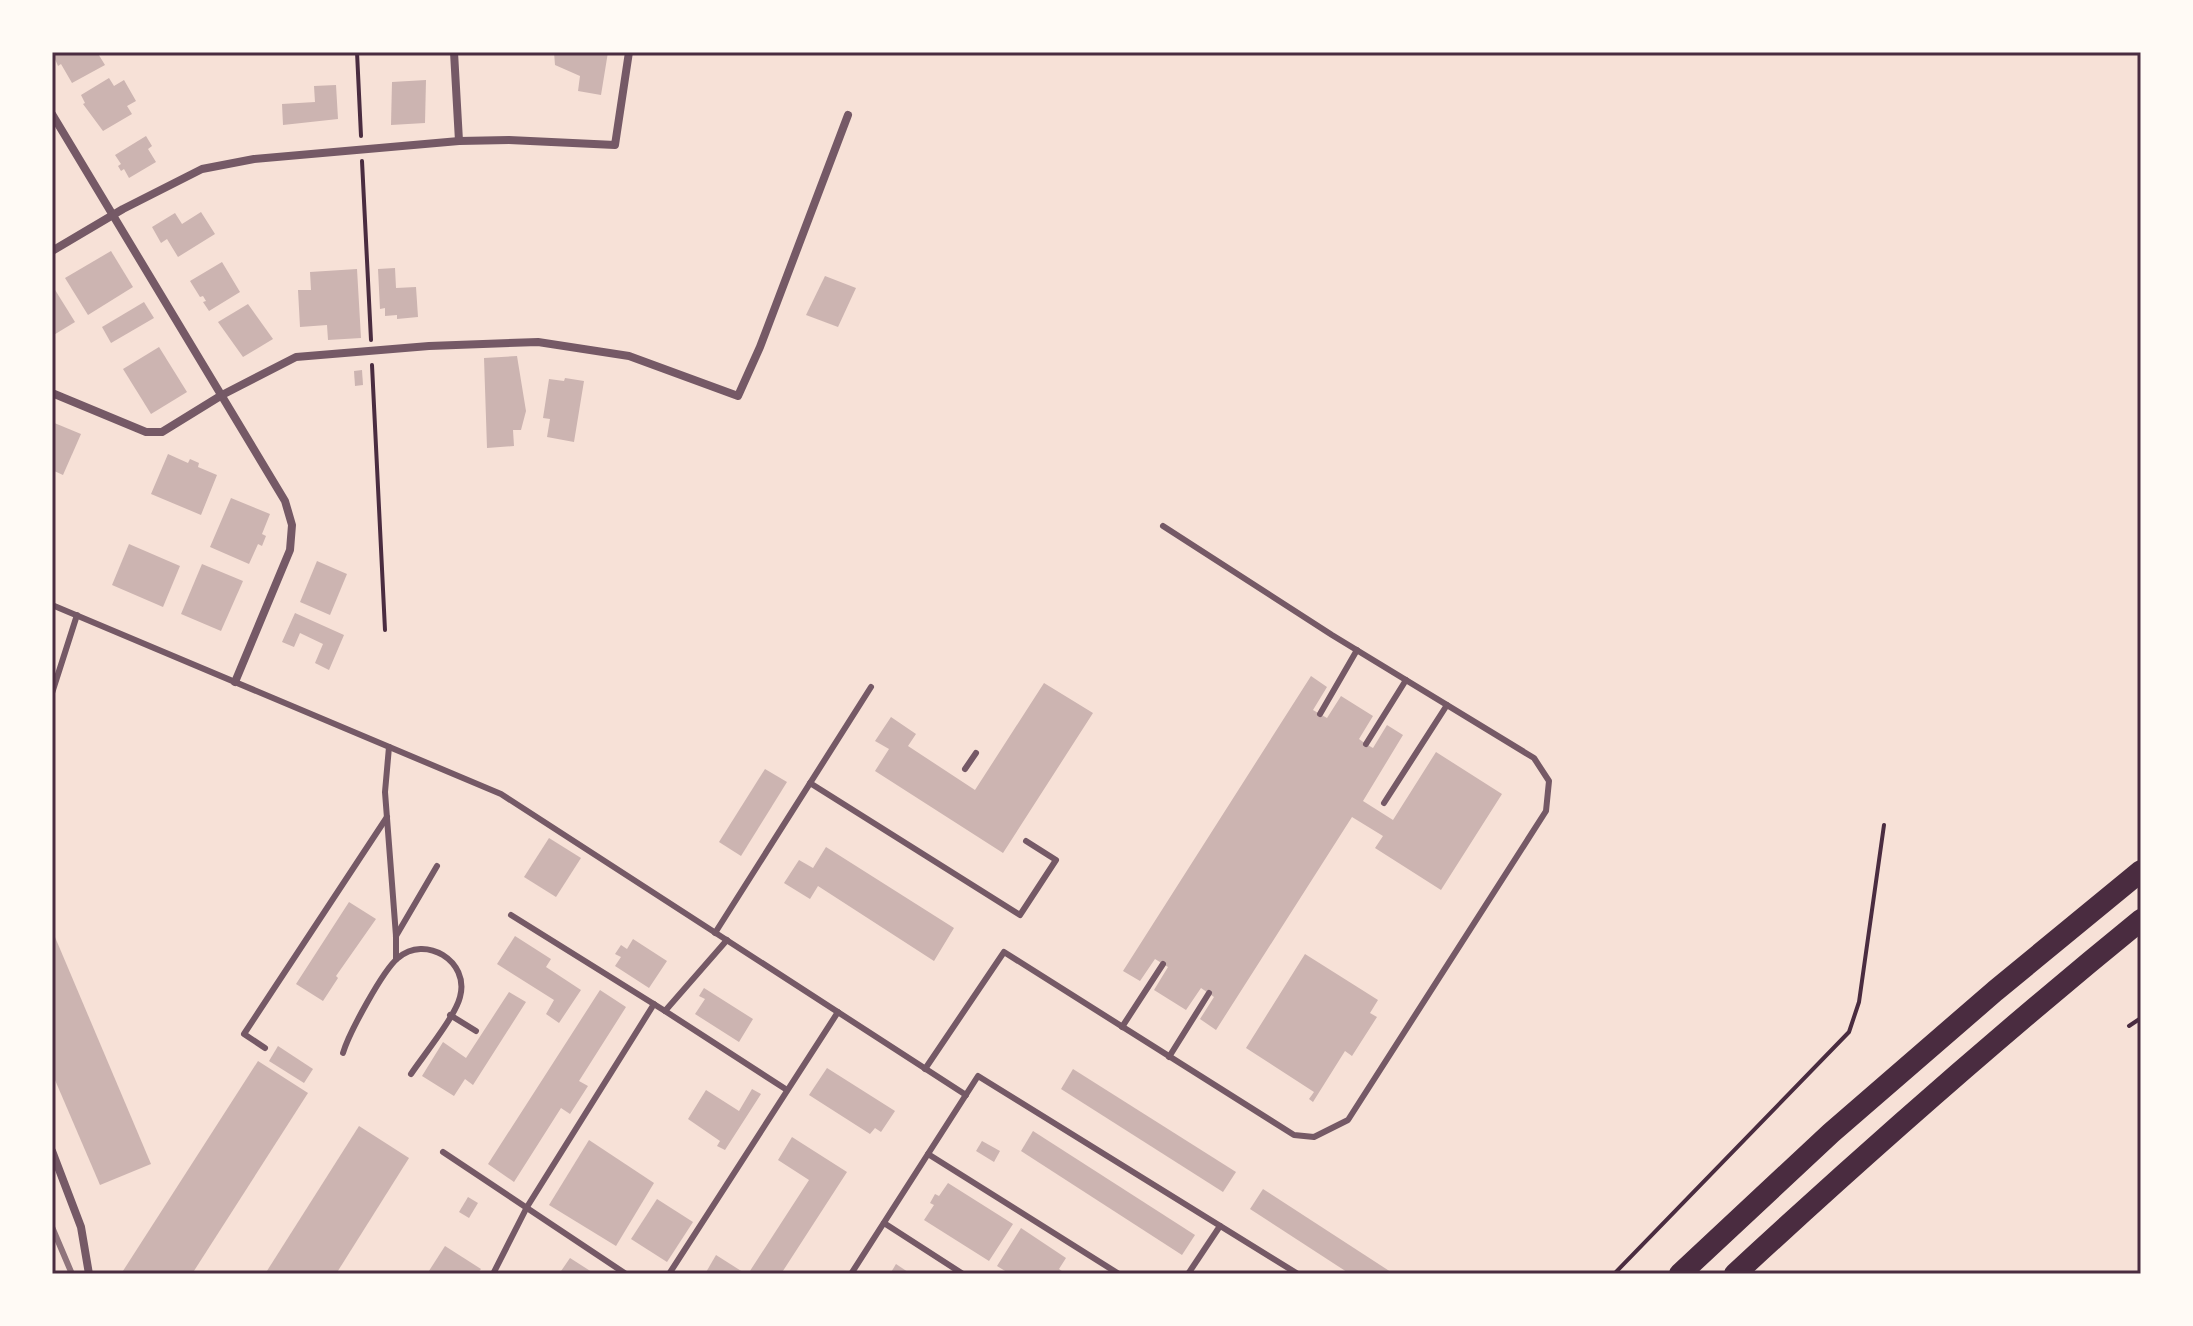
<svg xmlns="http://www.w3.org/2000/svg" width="2193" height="1326" font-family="'Public Sans',sans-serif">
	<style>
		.building { fill: #ccb4b1 }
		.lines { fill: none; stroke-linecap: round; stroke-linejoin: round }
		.path { stroke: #4a2c40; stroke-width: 4 }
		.service { stroke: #755966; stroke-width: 6 }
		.minor { stroke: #755966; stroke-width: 8 }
		.motorway { stroke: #4a2c40; stroke-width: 22 }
		.rail { stroke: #8f747c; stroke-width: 6 }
		.neatline { fill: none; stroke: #4a2c40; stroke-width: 3 }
	</style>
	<rect width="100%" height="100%" fill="#f7e1d7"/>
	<g class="building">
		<path d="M52,52h45l8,13 -33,18 -11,-19 -3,2z"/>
		<path d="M554,52h54l-7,43 -23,-4 2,-15 -25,-11z"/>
		<path d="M109,78l5,8 10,-6 12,21 -9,5 5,8 -29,17 -20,-27 2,-1 -4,-8z"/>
		<path d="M426,80l-1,43 -34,2 1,-43z"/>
		<path d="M336,85l2,34 -55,6 -1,-21 33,-2 -1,-16z"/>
		<path d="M146,136l6,10 -4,3 8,13 -27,16 -5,-9 -3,2 -3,-5 3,-2 -6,-9z"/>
		<path d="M201,212l14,22 -37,23 -11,-18 -6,4 -9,-16 23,-14 7,11z"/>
		<path d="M111,251l22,36 -45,28 -23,-37z"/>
		<path d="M222,262l18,30 -31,19 -6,-9 3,-1 -3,-5 -3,1 -10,-16z"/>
		<path d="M395,268l1,20 20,-1 2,30 -21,2v-4l-12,1v-8l-5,1 -2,-40z"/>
		<path d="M357,269l4,69 -33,2 -1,-15 -27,2 -2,-37h13l-1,-18z"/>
		<path d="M825,276l31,12 -18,39 -32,-12z"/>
		<path d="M52,285l23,37 -23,14z"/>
		<path d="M144,302l10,16 -43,25 -9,-16z"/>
		<path d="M248,304l25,35 -30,18 -25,-35z"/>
		<path d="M159,347l28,45 -36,22 -28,-45z"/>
		<path d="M517,356l9,55 -5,19h-8l1,16 -27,2 -3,-90z"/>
		<path d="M362,370l1,15 -8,1 -1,-15z"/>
		<path d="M565,378l19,3 -10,61 -27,-5 3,-18 -7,-1 6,-39 15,2z"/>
		<path d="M52,422l29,12 -18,41 -11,-5z"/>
		<path d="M168,454l20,9 2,-4 9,4 -1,4 19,8 -16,40 -50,-21z"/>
		<path d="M231,498l39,16 -8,20 4,2 -4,10 -4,-2 -9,20 -39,-17z"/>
		<path d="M129,544l51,22 -17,41 -51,-22z"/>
		<path d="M317,561l30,13 -17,41 -30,-13z"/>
		<path d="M202,564l41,17 -22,50 -40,-17z"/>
		<path d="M295,613l49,22 -15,35 -14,-7 8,-19 -23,-11 -6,14 -12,-5z"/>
		<path d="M1311,676l16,11 -14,23 14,8 14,-22 32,20 -14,23 7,5 7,4 14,-23 16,10 -40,66 30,19 43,-68 66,42 -61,96 -66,-42 8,-12 -31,-19 -136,213 -16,-11 14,-22 -13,-9 -15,22 -32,-20 14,-23 -13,-8 -15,22 -17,-10z"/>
		<path d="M1044,683l49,30 -90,140 -128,-82 14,-22 -14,-8 16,-24 25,17 -8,12 67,44z"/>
		<path d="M765,769l22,13 -46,74 -22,-14z"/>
		<path d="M549,838l32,20 -25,39 -32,-20z"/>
		<path d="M826,847l128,81 -20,33 -116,-75 -8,13 -26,-16 15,-23 14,8z"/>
		<path d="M349,902l27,17 -40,57 2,2 -15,23 -27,-17z"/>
		<path d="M52,930l99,234 -51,21 -48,-112z"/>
		<path d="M515,936l36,23 -5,8 35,23 -22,33 -13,-9 8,-14 -57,-36z"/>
		<path d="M633,939l34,22 -18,27 -34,-22 6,-9 -6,-3 6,-9 6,4z"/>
		<path d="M1305,954l73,46 -8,13 7,4 -25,39 -7,-5 -32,51 -4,-3 5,-7 -68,-44z"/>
		<path d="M704,988l49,31 -14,23 -44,-28 10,-15 -6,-3z"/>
		<path d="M600,990l26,17 -47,74 9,5 -18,28 -9,-6 -47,74 -26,-18z"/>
		<path d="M509,992l17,10 -53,83 -8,-6 -11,17 -32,-20 21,-34 23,16z"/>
		<path d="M278,1046l35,23 -9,14 -35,-22z"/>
		<path d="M258,1061l50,32 -116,181h-71z"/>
		<path d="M827,1068l68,43 -14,21 -6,-4 -5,6 -61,-39z"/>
		<path d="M1073,1069l163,103 -13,20 -162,-103z"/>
		<path d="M752,1089l9,5 -36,56 -8,-4 3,-5 -32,-22 18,-29 33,21z"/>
		<path d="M359,1126l50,32 -73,116h-71z"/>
		<path d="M1033,1131l162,104 -13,20 -161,-104z"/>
		<path d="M792,1137l55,35 -66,102h-33l61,-94 -31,-20z"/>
		<path d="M589,1140l65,43 -38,63 -67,-41z"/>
		<path d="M982,1141l18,10 -6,11 -18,-11z"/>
		<path d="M948,1183l65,41 -24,37 -65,-41 10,-15 -4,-2 5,-9 4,2z"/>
		<path d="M1263,1189l131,85h-44l-100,-65z"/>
		<path d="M468,1197l10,6 -9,15 -10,-6z"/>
		<path d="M657,1199l36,23 -26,40 -36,-23z"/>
		<path d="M1021,1228l45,30 -7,11 7,5h-56l-13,-8z"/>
		<path d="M445,1246l36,23 -4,5h-50z"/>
		<path d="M716,1255l30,19h-41z"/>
		<path d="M570,1258l25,16h-36z"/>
		<path d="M896,1264l15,10h-21z"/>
	</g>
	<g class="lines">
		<g class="path">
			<path d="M357,52l4,84"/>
			<path d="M362,161l9,179"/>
			<path d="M372,365l13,265"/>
			<path d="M2129,1026l12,-8"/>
			<path d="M1614,1274l235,-242 10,-30 25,-177"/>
		</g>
		<g class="service">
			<path d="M52,605l449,189 465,301"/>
			<path d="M52,693l25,-78"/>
			<path d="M1320,714l37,-64"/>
			<path d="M1366,744l40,-64"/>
			<path d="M389,747l-4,45 11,144v23"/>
			<path d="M965,769l11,-16"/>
			<path d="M810,783l210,132 36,-55 -30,-19"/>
			<path d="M1384,803l63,-98"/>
			<path d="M511,915l154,96"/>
			<path d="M715,933l156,-246"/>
			<path d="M396,936l41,-70"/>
			<path d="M727,940l-62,71 122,79"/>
			<path d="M450,1015l26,16"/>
			<path d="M1122,1027l41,-63"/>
			<path d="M265,1048l-21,-14 143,-217"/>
			<path d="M343,1053c6,-20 40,-83 55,-95 27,-24 72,3 62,39 -5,20 -37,59 -49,77"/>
			<path d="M1169,1057l40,-64"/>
			<path d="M925,1069l79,-117 290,183 20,2 34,-17 198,-309 3,-30 -15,-23 -202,-123 -169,-109"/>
			<path d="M443,1152l183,122"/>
			<path d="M928,1154l191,120"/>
			<path d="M884,1223l79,51"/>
			<path d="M493,1274l34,-67 127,-203"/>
			<path d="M669,1274l169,-262"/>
			<path d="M851,1274l127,-198 320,198"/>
			<path d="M1188,1274l32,-48"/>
		</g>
		<g class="minor">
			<path d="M454,52l5,89"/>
			<path d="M52,114l233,387 7,24 -2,25 -55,132"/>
			<path d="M52,251l71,-42 79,-40 52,-10 205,-18 50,-1 106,5 14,-93"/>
			<path d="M52,393l94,39h16l60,-37 74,-38 133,-11 109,-4 91,14 109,40 22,-49 88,-232"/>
			<path d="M52,1151l29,76 8,47"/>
		</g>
		<g class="motorway">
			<path d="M1680,1274l151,-141 164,-142 146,-120"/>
			<path d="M1735,1274c132,-122 266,-240 406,-354"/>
		</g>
		<path class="rail" d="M52,1227l20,47"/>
	</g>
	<rect width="2193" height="1326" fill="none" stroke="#fffaf5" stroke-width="108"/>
	<rect x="54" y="54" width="2085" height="1218" class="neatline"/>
</svg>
